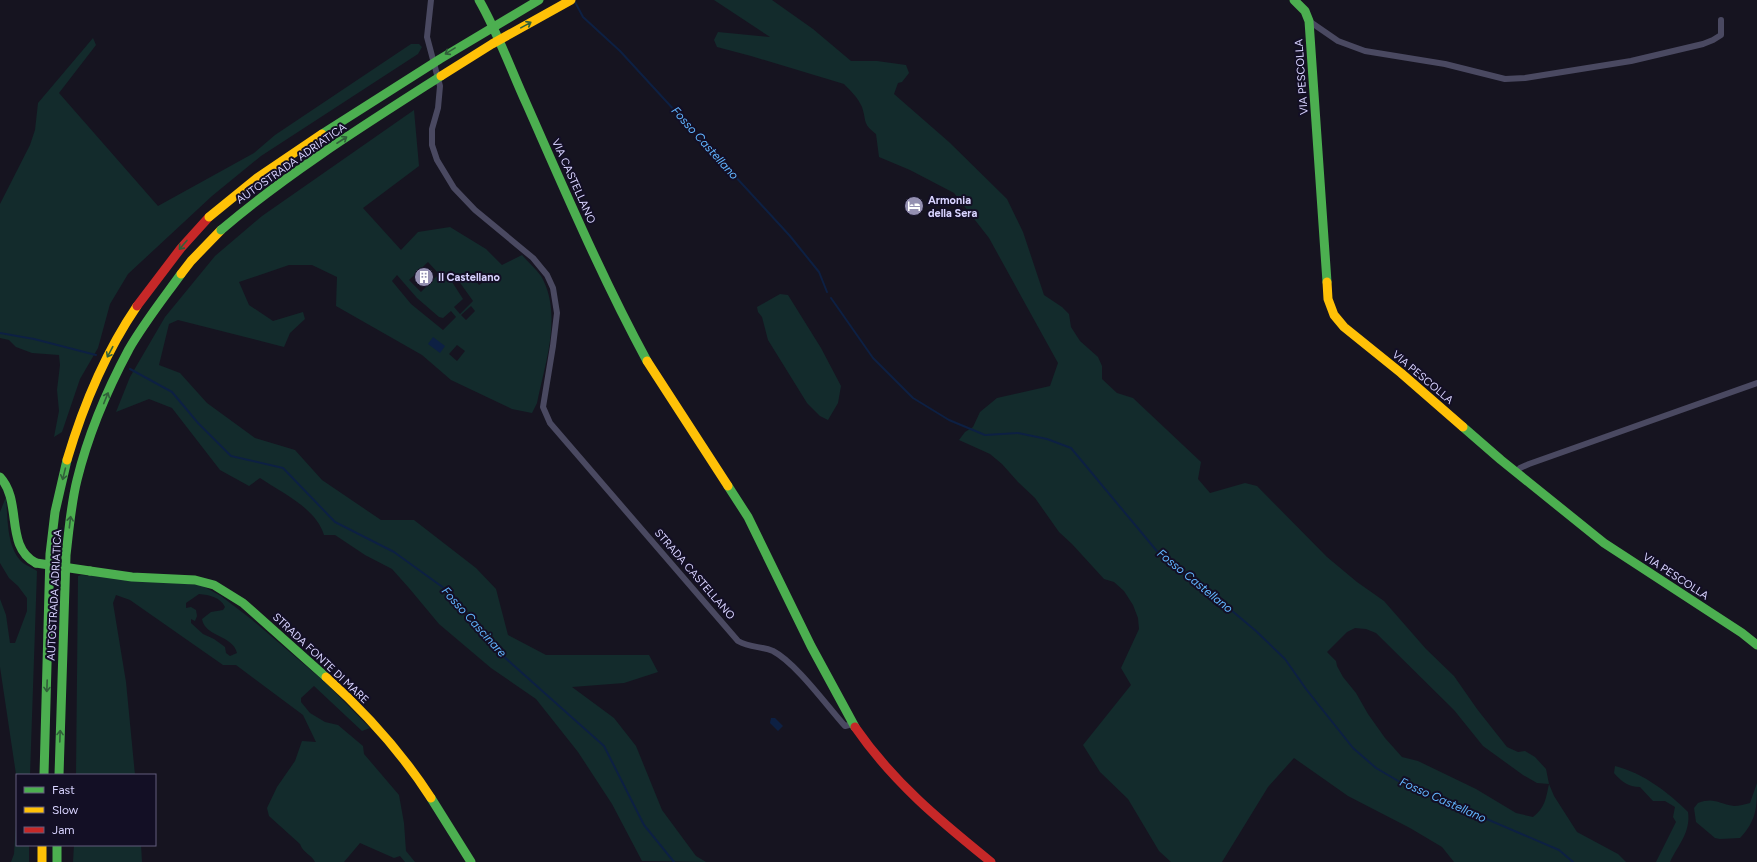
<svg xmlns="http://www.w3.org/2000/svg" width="1757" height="862" font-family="Figtree,sans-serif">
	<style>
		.green { fill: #132b2c; fill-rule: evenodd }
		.water { fill: #0d2043 }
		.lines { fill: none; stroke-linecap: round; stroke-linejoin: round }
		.stream { stroke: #0d2043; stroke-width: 2 }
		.street { stroke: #4a4961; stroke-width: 6 }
		.fast { stroke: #4caf50; stroke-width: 9 }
		.slow { stroke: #ffc107; stroke-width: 9 }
		.jam { stroke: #c62828; stroke-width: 9 }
		.fast-bridge { stroke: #4caf50; stroke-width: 9 }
		.slow-bridge { stroke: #ffc107; stroke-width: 9 }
		.oneway { stroke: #305f3a }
		.labels { text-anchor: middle; stroke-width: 4; stroke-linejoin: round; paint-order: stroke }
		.street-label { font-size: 11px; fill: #d8d3ff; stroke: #130f25 }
		.poi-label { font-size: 11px; font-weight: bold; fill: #d8d3ff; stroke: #130f25; text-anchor: start }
		.water-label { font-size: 12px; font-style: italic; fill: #61b5fe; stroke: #130f25 }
	</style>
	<rect width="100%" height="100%" fill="#161420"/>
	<g class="green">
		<path d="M714,0h58l41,29 38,32h26l29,4 3,8 -7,9 -4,1 -4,11 55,48 58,57 16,33 21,63 18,12 7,7 2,13 9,14 18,16 4,9v13l15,14 16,5 68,64 -3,17 12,14 35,-10 12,3 70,71 30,25 27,19 42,48 28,27 23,33 30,38 11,5 7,-1 10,6 11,12 3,15 5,12 23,36 41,22 8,8h-172l-12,-15 -32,-19 -62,-32 -54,-38 -26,29 -46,75h-51l-12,-11 -31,-52 -28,-27 -17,-27 48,-60 -10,-17 18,-39 -1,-11 -5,-13 -9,-14 -10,-9 -10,-3 -32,-35 -13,-12 -24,-34 -17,-16 -16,-18 -12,-10 -31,-14 6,-8 8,-5 7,-15 17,-14 53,-12 8,-23 -69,-125 -35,-45 -44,-23 -31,-13 -3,-23c-14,-11 -9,-12 -14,-27 -4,-9 -11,-16 -18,-23l-93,-28 -34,-9 -3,-7 4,-8 52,5zM1355,628l11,1 10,4 78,77 29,36 40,29 14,8 12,1c-3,14 -4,24 -16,33l-17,-4 -40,-24 -58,-28 -16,-4 -17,-19 -17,-24 -12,-21 -13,-16 -6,-11 -1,-5 -9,-9 20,-20z"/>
		<path d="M93,38l3,7 -37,48 99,113 96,-53 21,-18 136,-91h8l3,3 -4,7 -157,102 -49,40 -84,78 -18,30 -12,44 -18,31 -18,53 -8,5 5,-26 -2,-21 3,-25 -1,-10 -27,-2 -16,-6 -7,-7 -9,-2v-134l30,-59 5,-15 3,-27z"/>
		<path d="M414,110l5,56 -56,42 38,42 17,-18 32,-5 36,22 16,16 20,-10c6,7 14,14 19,21 22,38 4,87 -4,127l-5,10 -20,-4 -61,-29 -29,-25 -86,-49 1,-29 -25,-12h-23l-50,17 10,23 24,16 30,-9 2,7 -15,14 -6,14 -106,-27 -9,4 -10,41 21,8 27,30 48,35 40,12 27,30 59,40h33l62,48 20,21 12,46 38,20h103l9,17 -34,11 -52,4 42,31 22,28 26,64 34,46 10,6 -64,-1 -30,-57 -34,-52 -42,-53 -45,-31 -52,-44 -30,-36 -17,-19 -27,-14 -30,-20h-11c-8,-27 -42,-42 -64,-57l-11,8 -29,-16 -48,-62 -23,-9 -33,13 14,-35 35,-60 50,-61 47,-40zM428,262l11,12 -18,18 -12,-12zM451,270l22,31 -13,13 -6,-7 9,-8 -16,-25zM480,273l5,8 -6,4 -5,-7zM397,275l20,23 22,19 4,1 8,-7 5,6 -13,13 -32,-26 -19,-23zM471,306l4,5 -9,9 -5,-5zM457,345l8,6 -8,10 -8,-7z"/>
		<path d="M780,294l8,1 33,53 20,38 -3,17 -10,17 -8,-4 -13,-13 -39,-63 -6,-23 -4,-5 -1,-5z"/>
		<path d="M6,497c2,21 0,51 17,66 4,3 10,5 14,8l-7,204h-13v6l-17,-114v-68l6,16 4,28h5l12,-32v-13l-9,-12 -9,-8 -9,-15v-51z"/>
		<path d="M81,575l120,10 20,11 30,23 75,64 44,45 -8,3 -48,-45 -13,12v4l9,11 15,9 13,3 25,21 1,8 35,41 5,28 2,28 9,11h-10l-5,-6 -6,2 -34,-15 -16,19h-29c-4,-8 -12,-9 -15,-18l-31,-28 -2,-8 10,-21 18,-26 7,-20 14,1 -13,-27 -67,-50h-13l-93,-65 -14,-5 -3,8 13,79 9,93h-59l2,-199zM199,594c11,1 21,3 26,13l-2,3 -12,2 -9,7c3,18 31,16 35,34l-7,3 -4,-3 -1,-6 -11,-8 -11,-5 -12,-11v-4l4,2 2,-5 -1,-6 -5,-3 -5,1v-5z"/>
		<path d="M1615,766c28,7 53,26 73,46 3,20 -10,33 -18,50h-14l20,-40 -3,-5 2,-10 -10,-6h-12l-13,-14c-12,0 -19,-6 -26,-14z"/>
		<path d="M1757,783c0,24 0,37 -17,55l-20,1 -5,-1 -19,-16 -2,-14 4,-5c17,-6 20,1 36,3 5,0 11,-2 16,-3z"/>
		<path d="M17,809v36h12v17h-18l3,-8z"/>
		<path d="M74,845h67l1,17h-69z"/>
	</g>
	<g class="water">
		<path d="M433,337l12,9 -5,7 -12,-9z"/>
		<path d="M771,718h4l8,8 -5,5 -8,-8z"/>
	</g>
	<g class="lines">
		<g class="stream">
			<path d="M575,2l8,15 37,34 170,185 29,36 8,20"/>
			<path d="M831,298l42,60 40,40 36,22 36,15 33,-2 29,6 24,9 85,102 36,31 26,18 38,32 29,28 21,30 47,59 23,20 24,14 159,68 14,12"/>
			<path d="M0,333l34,6 62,16"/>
			<path d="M130,369l42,23 26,31 33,33 52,12 52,54 59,30 54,39 44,55 112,100 40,79 30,37"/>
		</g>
		<g class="street">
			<path d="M431,0l-4,37 13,49 -2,22 -6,21v16l5,15 17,28 21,22 58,48 14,17 6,13 4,25 -4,33 -10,61 7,16 188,218c12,7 23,5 35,10 23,12 54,55 72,75l8,-2"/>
			<path d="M1309,21l29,20 27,10 80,13 60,15 20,-1 106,-17 72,-17 10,-4 8,-5v-15"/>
			<path d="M1516,472l4,-4 9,-4 228,-81"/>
		</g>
		<g class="fast">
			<path d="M479,0c19,33 32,70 48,105 38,86 75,173 120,256"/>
			<path d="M1294,0l11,11 4,10 18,261"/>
			<path d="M1463,427l38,33 103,83 138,90 15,12"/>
			<path d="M0,477c23,25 4,69 36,86"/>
			<path d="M728,486l20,31 63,129 44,81"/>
			<path d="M90,571l42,6 63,3 19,5 29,18 83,74"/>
			<path d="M44,775l6,-221 5,-42 12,-52"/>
			<path d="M59,775l7,-220c3,-25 5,-51 11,-75 11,-45 30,-90 52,-131 15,-26 34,-50 52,-75"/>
			<path d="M431,798l40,64"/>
			<path d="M57,845v17"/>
		</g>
		<g class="slow">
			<path d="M181,274l10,-13 30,-31"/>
			<path d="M1327,282l1,17 6,16 10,12 57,46 62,54"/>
			<path d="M647,361l81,125"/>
			<path d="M67,460c16,-54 38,-107 70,-154"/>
			<path d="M326,677c40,36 76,76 105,121"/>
			<path d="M42,845v17"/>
		</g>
		<g class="jam">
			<path d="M137,306l44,-58 28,-31"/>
			<path d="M855,727c38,55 84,93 136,135"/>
		</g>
		<g class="fast-bridge">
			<path d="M322,134l118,-75 99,-59"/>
			<path d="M221,230c68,-58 145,-106 220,-154"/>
			<path d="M36,563l54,8"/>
		</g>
		<g class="slow-bridge">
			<path d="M441,76l51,-32 79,-44"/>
			<path d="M209,217l48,-39 65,-44"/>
		</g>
	</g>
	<defs><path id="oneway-shaft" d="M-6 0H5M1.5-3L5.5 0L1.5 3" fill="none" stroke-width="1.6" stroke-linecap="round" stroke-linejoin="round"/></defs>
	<g class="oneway">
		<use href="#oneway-shaft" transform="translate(526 25) rotate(-29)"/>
		<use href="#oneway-shaft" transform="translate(450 51) rotate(148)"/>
		<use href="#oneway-shaft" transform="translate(342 140) rotate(-33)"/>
		<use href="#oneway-shaft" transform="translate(183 245) rotate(131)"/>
		<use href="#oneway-shaft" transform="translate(110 352) rotate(118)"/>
		<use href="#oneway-shaft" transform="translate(106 398) rotate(-68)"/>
		<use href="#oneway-shaft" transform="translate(64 474) rotate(104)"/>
		<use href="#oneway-shaft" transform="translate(70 522) rotate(-83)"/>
		<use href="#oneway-shaft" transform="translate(47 686) rotate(92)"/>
		<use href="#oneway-shaft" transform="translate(60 736) rotate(-88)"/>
	</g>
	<defs>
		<g id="hotel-disc" transform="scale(1)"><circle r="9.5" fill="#9490b1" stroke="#130f25"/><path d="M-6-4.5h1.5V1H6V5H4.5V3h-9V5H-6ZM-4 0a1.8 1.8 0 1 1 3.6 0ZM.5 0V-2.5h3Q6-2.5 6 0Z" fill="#fff"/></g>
		<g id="building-disc" transform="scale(1)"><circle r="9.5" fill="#9490b1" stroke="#130f25"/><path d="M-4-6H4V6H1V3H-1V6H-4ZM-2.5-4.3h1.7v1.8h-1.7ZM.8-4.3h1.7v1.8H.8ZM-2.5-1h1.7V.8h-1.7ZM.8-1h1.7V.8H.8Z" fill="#fff"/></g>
	</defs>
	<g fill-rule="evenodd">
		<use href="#hotel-disc" x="914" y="206"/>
		<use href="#building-disc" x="424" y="277"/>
	</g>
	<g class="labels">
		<g class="street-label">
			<text transform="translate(1301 77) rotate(-94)" y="4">VIA PESCOLLA</text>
			<text transform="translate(291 163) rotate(-35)" y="4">AUTOSTRADA ADRIATICA</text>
			<text transform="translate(574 181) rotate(66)" y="4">VIA CASTELLANO</text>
			<text transform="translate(1423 377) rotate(40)" y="4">VIA PESCOLLA</text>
			<text transform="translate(695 574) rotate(49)" y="4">STRADA CASTELLANO</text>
			<text transform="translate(1676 576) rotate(33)" y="4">VIA PESCOLLA</text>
			<text transform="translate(54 595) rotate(-87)" y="4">AUTOSTRADA ADRIATICA</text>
			<text transform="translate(321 658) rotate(43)" y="4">STRADA FONTE DI MARE</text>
		</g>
		<g class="poi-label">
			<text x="928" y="204">Armonia<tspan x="928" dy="13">della Sera</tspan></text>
			<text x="438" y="281">Il Castellano</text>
		</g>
		<g class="water-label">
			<text transform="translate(705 143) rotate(48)" y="4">Fosso Castellano</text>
			<text transform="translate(1195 581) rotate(39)" y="4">Fosso Castellano</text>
			<text transform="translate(474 622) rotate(48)" y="4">Fosso Cascinare</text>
			<text transform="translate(1443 800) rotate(24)" y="4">Fosso Castellano</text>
		</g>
	</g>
	<rect x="16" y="774" width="140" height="72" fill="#130f25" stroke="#625d7c"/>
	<rect x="24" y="787" width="20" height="6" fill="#4caf50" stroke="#625d7c"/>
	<text x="52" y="794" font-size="12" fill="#d8d3ff">Fast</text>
	<rect x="24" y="807" width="20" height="6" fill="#ffc107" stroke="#625d7c"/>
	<text x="52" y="814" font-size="12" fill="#d8d3ff">Slow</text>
	<rect x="24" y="827" width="20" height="6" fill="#c62828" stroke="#625d7c"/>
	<text x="52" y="834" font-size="12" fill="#d8d3ff">Jam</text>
</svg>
